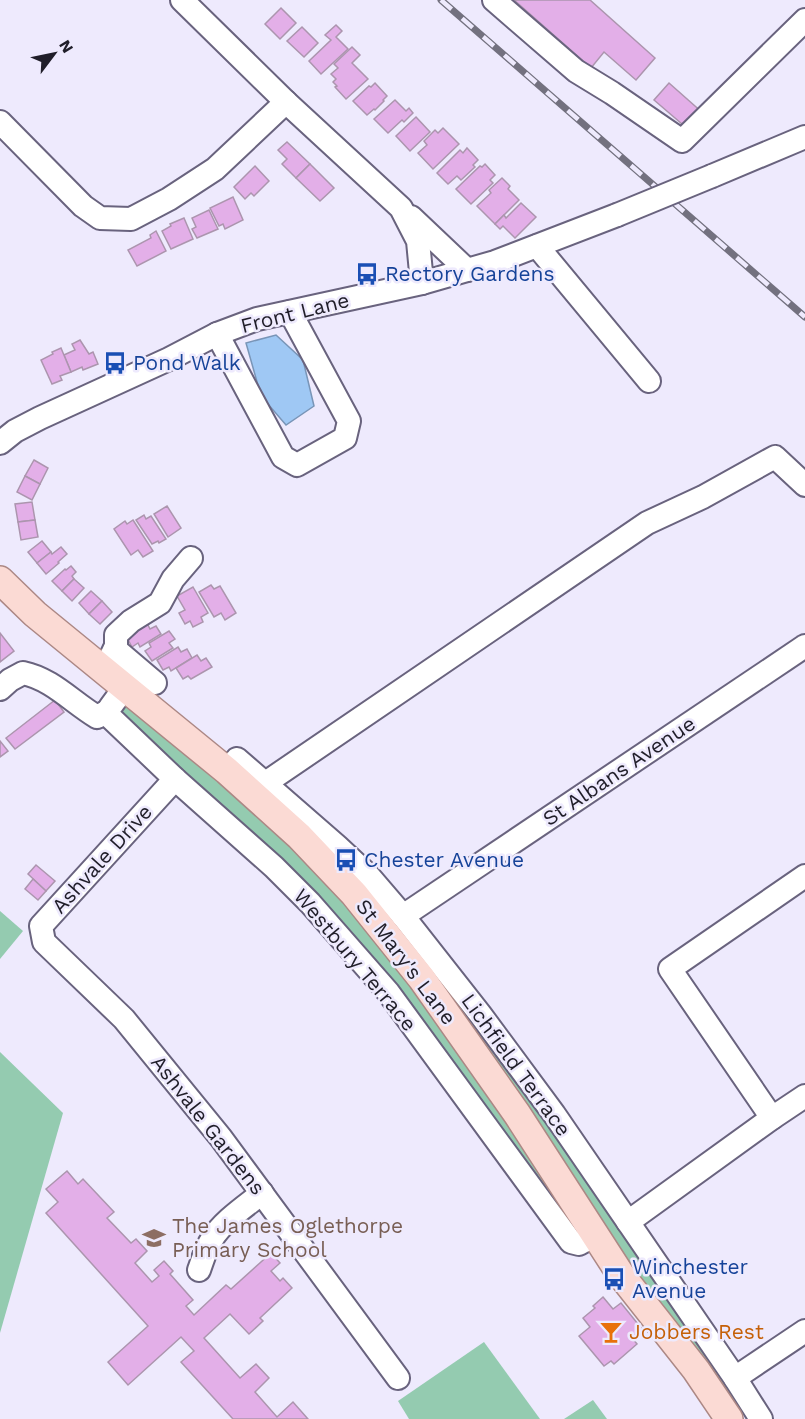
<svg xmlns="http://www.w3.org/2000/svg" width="805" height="1419" font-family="'Work Sans',sans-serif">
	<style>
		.green { fill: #94cbb0 }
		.water { fill: #9fc8f4; stroke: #7995b7; stroke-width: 1.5 }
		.building { fill: #e3afe8; stroke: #ac95ae; stroke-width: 1.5 }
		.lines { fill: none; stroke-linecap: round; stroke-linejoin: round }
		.minor-casing { stroke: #69637e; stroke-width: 26 }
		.major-casing { stroke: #ac8885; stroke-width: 30 }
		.minor { stroke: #fff; stroke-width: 22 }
		.major { stroke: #fbdad4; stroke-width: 27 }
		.rail-casing { stroke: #73717f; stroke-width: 7 }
		.rail { stroke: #eeeafd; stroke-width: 4.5; stroke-dasharray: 14; stroke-linecap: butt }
		.minor-bridge-casing { stroke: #69637e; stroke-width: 26; stroke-linecap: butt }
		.minor-bridge { stroke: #fff; stroke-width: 22 }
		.labels { text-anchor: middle; stroke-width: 5; stroke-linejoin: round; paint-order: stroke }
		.transit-label { font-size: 21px; fill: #164399; stroke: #eeeafd; text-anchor: start }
		.street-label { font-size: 21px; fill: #201e29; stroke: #eeeafd }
		.education-label { font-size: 21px; fill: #785e54; stroke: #eeeafd; text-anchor: start }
		.food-label { font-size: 21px; fill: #c56008; stroke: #eeeafd; text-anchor: start }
	</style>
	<rect width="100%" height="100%" fill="#eeeafd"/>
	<g class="green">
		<path d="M135,701l223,207 221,316 -11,8 -141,-196 -310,-324 7,-10z"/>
		<path d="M362,879l151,194 222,322v6l-5,1 -128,-167z"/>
		<path d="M0,911l23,20 -23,28z"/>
		<path d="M0,1052l63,61 -63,220z"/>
		<path d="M484,1342l56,77h-131l-11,-18z"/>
		<path d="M593,1400l14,19h-43z"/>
	</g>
	<path class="water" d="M276,335l27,25 11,46 -28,19 -25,-29 -15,-53z"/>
	<g class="building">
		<path d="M514,0h76l65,58 -19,22 -32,-28 -13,16z"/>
		<path d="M281,8l15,15 -16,16 -15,-15z"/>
		<path d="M336,25l6,6 -6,6 12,12 -27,25 -12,-13 22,-21 -6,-5z"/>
		<path d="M302,27l16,16 -14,14 -17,-16z"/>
		<path d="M352,47l8,8 -8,8 16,16 -22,20 -11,-12 2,-1 -4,-4 3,-3 -5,-5 7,-6 -4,-4z"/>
		<path d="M375,83l12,13 -4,4 1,1 -9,9 -1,-1 -7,6 -14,-14 16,-15 2,1z"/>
		<path d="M669,83l35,31 -15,16 -35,-30z"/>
		<path d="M395,100l11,11 3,-3 4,5 -9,9 -2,-2 -14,13 -14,-14z"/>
		<path d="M416,117l14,15 -20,19 -14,-15z"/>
		<path d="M443,128l16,16 -26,25 -15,-16 9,-8 -3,-4 11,-11 3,3z"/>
		<path d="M287,142l23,22 -14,14 -14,-14 5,-5 -9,-9z"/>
		<path d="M467,148l11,12 -5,5 2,2 -14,13 -4,-4 -9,8 -11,-11 23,-23 3,3z"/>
		<path d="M310,164l24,24 -14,13 -24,-23z"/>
		<path d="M485,164l10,11 -5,5 3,3 -22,21 -15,-15 24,-23 2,1z"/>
		<path d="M255,166l14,15 -15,15 -3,-3 -6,6 -11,-12z"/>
		<path d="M502,178l8,8 -2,3 11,11 -24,24 -18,-18 14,-13 -2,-3z"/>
		<path d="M233,197l10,23 -18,9 -2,-5 -4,2 -9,-18z"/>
		<path d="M521,203l15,14 -21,21 -12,-12 -3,3 -5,-5 9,-9 2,3z"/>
		<path d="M209,210l9,19 -21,9 -5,-9 4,-2 -4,-9z"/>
		<path d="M184,218l9,21 -22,10 -9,-18 9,-5 -1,-2z"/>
		<path d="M156,231l10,20 -29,15 -9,-16 23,-12 -1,-3z"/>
		<path d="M80,340l9,14 4,-2 5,12 -15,6 -1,-3 -11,5 -7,-17 11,-5 -3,-6z"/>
		<path d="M61,348l10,24 -11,4 2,4 -10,4 -11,-24 12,-6 -1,-2z"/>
		<path d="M34,460l14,8 -8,16 -15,-8z"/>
		<path d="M25,476l15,8 -8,16 -15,-8z"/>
		<path d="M32,502l3,18 -17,2 -3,-18z"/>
		<path d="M167,506l14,22 -13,9 -14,-23z"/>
		<path d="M144,515l2,4 5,-3 15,23 -7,4 -1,-2 -6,3 -16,-24z"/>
		<path d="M35,520l3,17 -17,3 -3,-18z"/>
		<path d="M133,520l20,31 -10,6 -5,-7 -7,5 -17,-26 11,-8 2,3z"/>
		<path d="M42,541l9,11 -14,11 -9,-11z"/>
		<path d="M61,547l6,7 -9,8 1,1 -13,11 -9,-11 14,-11 1,2z"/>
		<path d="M71,566l5,6 -4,4 2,3 -12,12 -10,-10 13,-12 1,1z"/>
		<path d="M74,579l10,9 -12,13 -10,-10z"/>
		<path d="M211,585l3,4 6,-3 16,27 -11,7 -4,-7 -7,4 -15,-25z"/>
		<path d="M193,587l15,26 -7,4 2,5 -10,5 -3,-6 -5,3 -6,-11 6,-3 -8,-14z"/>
		<path d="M91,591l11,10 -13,13 -10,-11z"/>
		<path d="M102,601l10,11 -12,12 -11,-10z"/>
		<path d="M147,623l3,6 6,-3 5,8 -21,13 -2,-4 -6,4 -6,-11z"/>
		<path d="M169,631l6,8 -6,4 4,5 -21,13 -7,-10 6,-4 -2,-4z"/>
		<path d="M0,633l14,18 -14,11z"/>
		<path d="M178,647l3,5 6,-3 5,9 -21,13 -2,-4 -6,3 -6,-10z"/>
		<path d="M197,655l4,6 5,-3 6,9 -21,12 -3,-3 -5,3 -7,-11z"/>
		<path d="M55,700l9,12 -49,37 -9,-11z"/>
		<path d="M0,741l8,10 -8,6z"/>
		<path d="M36,865l19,16 -9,10 -18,-17z"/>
		<path d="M33,879l13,12 -8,9 -13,-11z"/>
		<path d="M67,1171l11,13 5,-5 31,33 -7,6 24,25 5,-4 11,12 -12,12 17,19 7,-6 -5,-6 10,-9 9,10 -3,3 23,26 -7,6 8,9 32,-30 5,4 40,-36 9,10 -9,8 9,10 3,-3 9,10 -32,30 3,3 -14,13 -19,-20 -26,24 36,40 16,-14 13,14 -14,14 22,25 16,-15 15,17h-75l-52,-57 13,-11 -13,-14 -53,48 -20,-23 40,-36 -102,-113 12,-11 -12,-13z"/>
		<path d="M603,1297l10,12 8,-6 21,26 -10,9 5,6 -23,20 -3,-3 -7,5 -25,-30 11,-9 -7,-9 12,-10 -2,-2z"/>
	</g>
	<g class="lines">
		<g class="minor-casing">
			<g id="minor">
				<path d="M182,0l104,102 115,106 17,33 4,42"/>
				<path d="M494,0l82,71 36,22 70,48 123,-121"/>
				<path d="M0,122l83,84 17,12 31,1 38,-20 46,-30 71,-67"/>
				<path d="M712,176l93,-39"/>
				<path d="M411,217l56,53"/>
				<path d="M537,246l112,135"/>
				<path d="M217,334l66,123 14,8 48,-27 4,-17 -59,-109"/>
				<path d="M0,443l15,-12 25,-13 129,-59 48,-25 40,-15 165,-36 73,-21 122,-47"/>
				<path d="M115,649l40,34"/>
				<path d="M104,671l12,-25v-11l15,-14 29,-18 13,-24 18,-21"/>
				<path d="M125,687l-14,19 -3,5 3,7 64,61 99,88 36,36 78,89 183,250 8,2 16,-9"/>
				<path d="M0,689l10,-9 13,-7c29,6 49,29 74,44l11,-6"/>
				<path d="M227,771l10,-12 100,87 30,28 36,42 77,98 74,100 181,264 26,41"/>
				<path d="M175,779l-134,147 3,16 80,77 97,119 177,240"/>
				<path d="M264,784l383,-261 56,-26 72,-40 30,28"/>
				<path d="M403,916l402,-270"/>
				<path d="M772,1118l-102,-149 135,-93"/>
				<path d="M628,1222l144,-104 33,-22"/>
				<path d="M199,1270c4,-11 7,-22 13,-31 11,-18 34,-33 50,-46"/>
				<path d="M735,1378l70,-47"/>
			</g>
		</g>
		<g class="major-casing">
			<path id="major" d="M0,580l35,34 192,157 72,65 55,58 68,85 95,135 104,161 75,95 33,49"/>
		</g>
		<use href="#minor" class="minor"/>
		<use href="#major" class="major"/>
		<g class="rail-casing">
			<path id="rail" d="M441,0l364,317"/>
		</g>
		<use href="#rail" class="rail"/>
		<g class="minor-bridge-casing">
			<path id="minor-bridge" d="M617,215l95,-39"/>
		</g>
		<use href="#minor-bridge" class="minor-bridge"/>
	</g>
	<defs>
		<g id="bus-bare" transform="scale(1.8)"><path d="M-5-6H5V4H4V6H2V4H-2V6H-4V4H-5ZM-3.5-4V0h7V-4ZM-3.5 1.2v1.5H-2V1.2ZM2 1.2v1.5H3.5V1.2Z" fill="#1a4fb4" stroke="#eeeafd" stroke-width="2.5" paint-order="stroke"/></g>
		<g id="school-bare" transform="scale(1.8)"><path d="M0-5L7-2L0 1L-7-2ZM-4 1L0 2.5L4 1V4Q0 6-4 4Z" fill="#8d6e63" stroke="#eeeafd" stroke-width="2.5" paint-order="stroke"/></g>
		<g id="bar-bare" transform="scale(1.8)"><path d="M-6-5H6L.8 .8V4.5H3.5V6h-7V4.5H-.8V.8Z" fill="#e8710a" stroke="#eeeafd" stroke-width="2.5" paint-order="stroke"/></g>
	</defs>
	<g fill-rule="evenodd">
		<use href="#bus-bare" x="367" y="274"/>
		<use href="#bus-bare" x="115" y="363"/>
		<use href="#bus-bare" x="346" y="860"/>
		<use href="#school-bare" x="154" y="1238"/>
		<use href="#bus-bare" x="614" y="1279"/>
		<use href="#bar-bare" x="611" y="1332"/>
	</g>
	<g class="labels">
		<g class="transit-label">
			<text x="385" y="281">Rectory Gardens</text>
			<text x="133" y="370">Pond Walk</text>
			<text x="364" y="867">Chester Avenue</text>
			<text x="632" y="1274">Winchester<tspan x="632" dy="24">Avenue</tspan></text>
		</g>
		<g class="street-label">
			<text transform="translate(295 313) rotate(-14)" y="7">Front Lane</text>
			<text transform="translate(619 771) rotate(-34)" y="7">St Albans Avenue</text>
			<text transform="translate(102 859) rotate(-48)" y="7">Ashvale Drive</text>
			<text transform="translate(355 960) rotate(50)" y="7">Westbury Terrace</text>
			<text transform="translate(406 962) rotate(53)" y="7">St Mary's Lane</text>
			<text transform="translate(516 1065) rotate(54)" y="7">Lichfield Terrace</text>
			<text transform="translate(208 1125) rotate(52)" y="7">Ashvale Gardens</text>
		</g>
		<g class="education-label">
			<text x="172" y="1233">The James Oglethorpe<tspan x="172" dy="24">Primary School</tspan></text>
		</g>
		<g class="food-label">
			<text x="629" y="1339">Jobbers Rest</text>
		</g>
	</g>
	<g transform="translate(54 54) rotate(58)" stroke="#eeeafd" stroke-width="4.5" paint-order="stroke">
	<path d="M0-4.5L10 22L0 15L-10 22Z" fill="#201e29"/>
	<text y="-9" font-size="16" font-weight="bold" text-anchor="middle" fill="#201e29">N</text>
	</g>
</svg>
